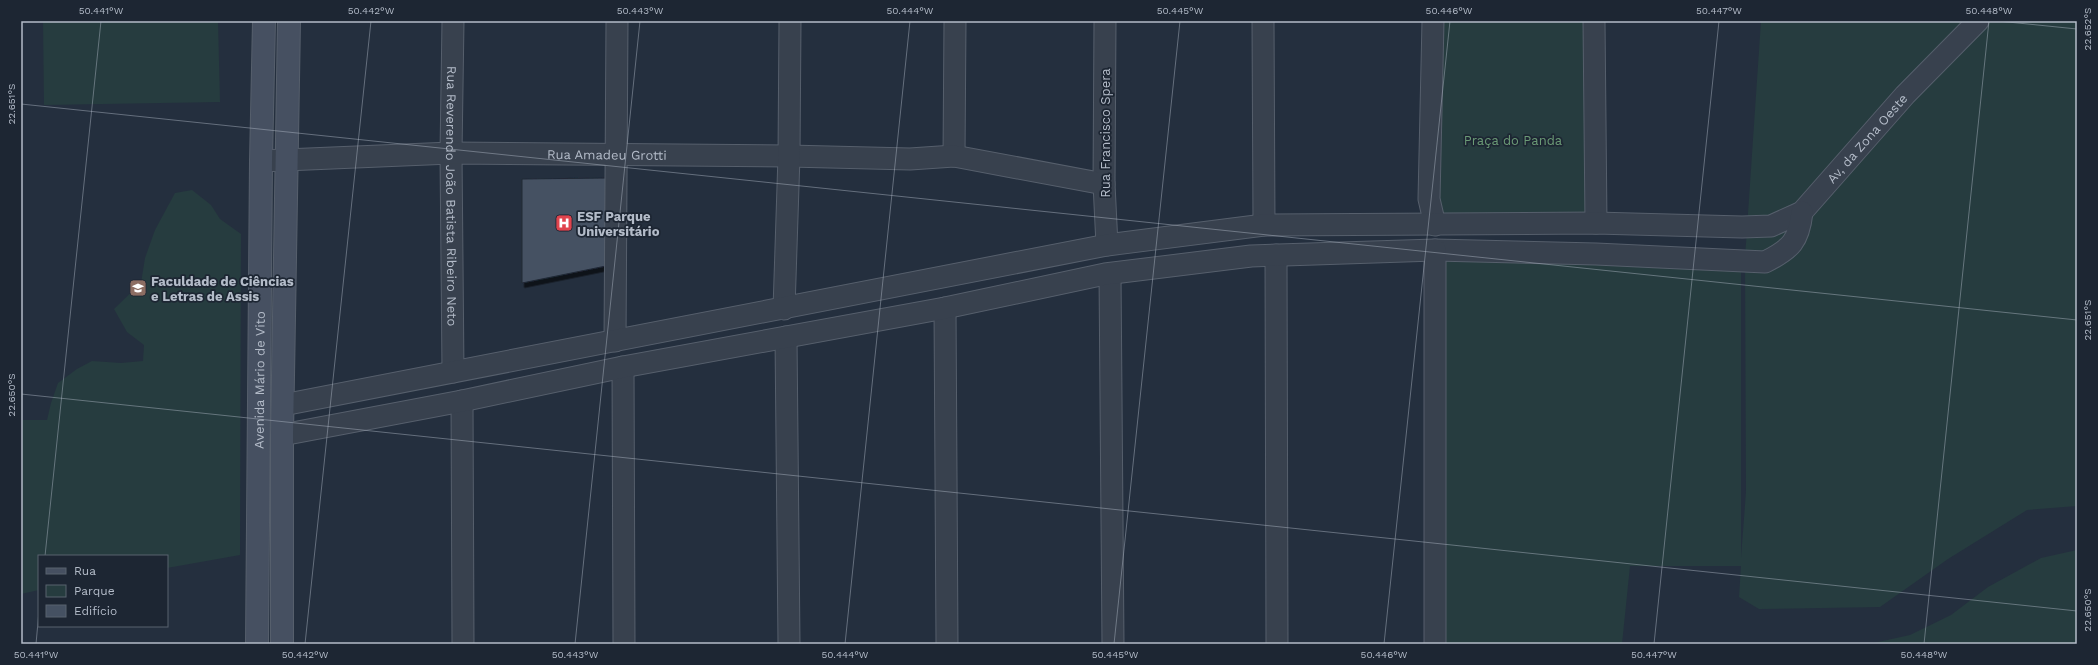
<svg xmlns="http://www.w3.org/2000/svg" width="2098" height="665" font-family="'Work Sans',sans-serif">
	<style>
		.green { fill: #263c3f }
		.building { fill: #455162; stroke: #1f2835; filter: url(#shadow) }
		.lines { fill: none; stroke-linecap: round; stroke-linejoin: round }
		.minor-casing { stroke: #565f6c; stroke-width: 23 }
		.secondary-casing { stroke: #565f6c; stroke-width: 24 }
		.minor { stroke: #38414e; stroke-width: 21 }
		.secondary { stroke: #465061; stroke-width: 22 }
		.ticks { fill: none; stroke: #b4bcc9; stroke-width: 1; stroke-opacity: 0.45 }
		.labels { text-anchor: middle; stroke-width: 3.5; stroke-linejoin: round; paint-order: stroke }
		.street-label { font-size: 13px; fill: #b4bcc9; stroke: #1d2633 }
		.park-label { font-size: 13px; fill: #6b9a76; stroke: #1d2633 }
		.poi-label { font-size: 13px; font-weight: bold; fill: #b4bcc9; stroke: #1d2633; text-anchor: start }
		.neatline { fill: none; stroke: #b4bcc9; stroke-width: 1.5 }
		.ticks-label { font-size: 10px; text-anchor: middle; fill: #b4bcc9 }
	</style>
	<defs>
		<filter id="shadow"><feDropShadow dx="2.5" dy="4.5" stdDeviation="0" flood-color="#0009"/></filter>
	</defs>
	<rect width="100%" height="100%" fill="#242f3e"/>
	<g class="green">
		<path d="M43,21h175l2,81 -176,3z"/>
		<path d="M1433,21h162l1,202 -156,3z"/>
		<path d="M1761,21h316v485l-50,4 -79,49 -68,48 -121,2 -20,-12 2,-31h-111l-8,78h-180v-391l299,9v296l5,-66 -1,-234z"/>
		<path d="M192,190l19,15 9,14 21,15 -1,321 -73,13v-12h-128v34l-18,4v-174h26l4,-17 7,-20 19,-14 15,-8 29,2 22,-2 1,-16 -17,-13 -13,-23 27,-26 4,-25 10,-28 20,-37z"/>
		<path d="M2077,550v94h-208l41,-9 41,-20 37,-28 53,-29z"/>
	</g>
	<path class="building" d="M606,178v88l-84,17v-104z"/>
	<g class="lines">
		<g class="minor-casing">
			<g id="minor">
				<path id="s1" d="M453,21l-2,132 2,219"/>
				<path d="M1105,21l-1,163 3,61"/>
				<path d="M1263,21l1,204"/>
				<path d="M1433,21l-4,178 6,26"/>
				<path d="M1594,21l2,202"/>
				<path d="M954,156l1,-135"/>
				<path id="s2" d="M261,161l190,-8 338,3 121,3 44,-3 150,28"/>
				<path d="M1276,255l1,389"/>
				<path d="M1110,274l3,370"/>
				<path d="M945,308l2,336"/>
				<path d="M784,309l5,-153 1,-135"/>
				<path d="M786,337l3,307"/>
				<path d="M615,341l2,-320"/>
				<path d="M623,367l1,277"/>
				<path d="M462,401l1,243"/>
				<path id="s3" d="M283,405l824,-160 157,-20 332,-2 146,4 29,-1 31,-14 103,-117 73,-74"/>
				<path d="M282,435l180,-34 161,-34 322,-59 160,-34 146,-18 184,-6 161,4 169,8c26,-13 34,-21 37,-50"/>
				<path d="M1435,644v-394"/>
			</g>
		</g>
		<g class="secondary-casing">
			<g id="secondary">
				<path id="s4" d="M257,644l4,-483 3,-140"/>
				<path d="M282,644v-209l7,-414"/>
			</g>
		</g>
		<use href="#minor" class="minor"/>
		<use href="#secondary" class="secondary"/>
	</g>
	<path class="ticks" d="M1998,21l79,8M21,104l2056,216M21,394l2056,217M45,556l56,-535M36,644l3,-33M305,644l66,-623M575,644l65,-623M845,644l65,-623M1114,644l66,-623M1384,644l66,-623M1654,644l65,-623M1924,644l65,-623"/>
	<defs>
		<g id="hospital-square" transform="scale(0.9)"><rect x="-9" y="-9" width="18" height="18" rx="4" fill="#e0444e" stroke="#1d2633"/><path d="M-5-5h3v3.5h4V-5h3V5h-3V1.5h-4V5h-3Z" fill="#fff"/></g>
		<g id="university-square" transform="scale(0.9)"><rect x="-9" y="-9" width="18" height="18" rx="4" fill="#8d6e63" stroke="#1d2633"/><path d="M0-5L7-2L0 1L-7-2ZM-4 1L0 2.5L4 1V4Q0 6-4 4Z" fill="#fff"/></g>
	</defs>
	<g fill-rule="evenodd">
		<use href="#hospital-square" x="564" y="223"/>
		<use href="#university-square" x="138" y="288"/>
	</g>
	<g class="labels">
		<g class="street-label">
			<text transform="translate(1105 133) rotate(-90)" y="5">Rua Francisco Spera</text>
			<text dy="5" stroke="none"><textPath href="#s3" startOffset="1637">Av, da Zona Oeste</textPath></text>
			<text dy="5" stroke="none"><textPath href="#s2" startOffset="346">Rua Amadeu Grotti</textPath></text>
			<text dy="5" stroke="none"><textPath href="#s1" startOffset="175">Rua Reverendo João Batista Ribeiro Neto</textPath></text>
			<text dy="5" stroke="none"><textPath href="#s4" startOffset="264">Avenida Mário de Vito</textPath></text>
		</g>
		<g class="park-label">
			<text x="1513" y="145">Praça do Panda</text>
		</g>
		<g class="poi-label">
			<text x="577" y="221">ESF Parque<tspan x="577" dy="15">Universitário</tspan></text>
			<text x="151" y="286">Faculdade de Ciências<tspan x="151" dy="15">e Letras de Assis</tspan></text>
		</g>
	</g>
	<rect width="2098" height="665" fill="none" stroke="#1d2633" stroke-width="44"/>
	<rect x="38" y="555" width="130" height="72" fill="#1d2633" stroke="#59626f"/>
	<rect x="46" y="568" width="20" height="6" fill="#465061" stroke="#59626f"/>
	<text x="74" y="575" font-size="12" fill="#b4bcc9">Rua</text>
	<rect x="46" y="585" width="20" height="12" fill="#263c3f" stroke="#59626f"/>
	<text x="74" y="595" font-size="12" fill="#b4bcc9">Parque</text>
	<rect x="46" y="605" width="20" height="12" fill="#455162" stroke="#59626f"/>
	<text x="74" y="615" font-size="12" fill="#b4bcc9">Edifício</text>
	<rect x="22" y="22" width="2054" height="621" class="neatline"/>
	<g class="ticks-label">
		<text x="101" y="14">50.441°W</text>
		<text x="371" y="14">50.442°W</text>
		<text x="640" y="14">50.443°W</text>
		<text x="910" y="14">50.444°W</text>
		<text x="1180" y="14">50.445°W</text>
		<text x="1449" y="14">50.446°W</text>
		<text x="1719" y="14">50.447°W</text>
		<text x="1989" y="14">50.448°W</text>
		<text transform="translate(2087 29) rotate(-90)" y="4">22.652°S</text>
		<text transform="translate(11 104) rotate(-90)" y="4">22.651°S</text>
		<text transform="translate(2087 320) rotate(-90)" y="4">22.651°S</text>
		<text transform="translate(11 395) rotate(-90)" y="4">22.650°S</text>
		<text transform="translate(2087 610) rotate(-90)" y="4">22.650°S</text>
		<text x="36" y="658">50.441°W</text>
		<text x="305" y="658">50.442°W</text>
		<text x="575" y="658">50.443°W</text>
		<text x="845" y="658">50.444°W</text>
		<text x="1115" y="658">50.445°W</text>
		<text x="1384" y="658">50.446°W</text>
		<text x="1654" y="658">50.447°W</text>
		<text x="1924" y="658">50.448°W</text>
	</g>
</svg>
